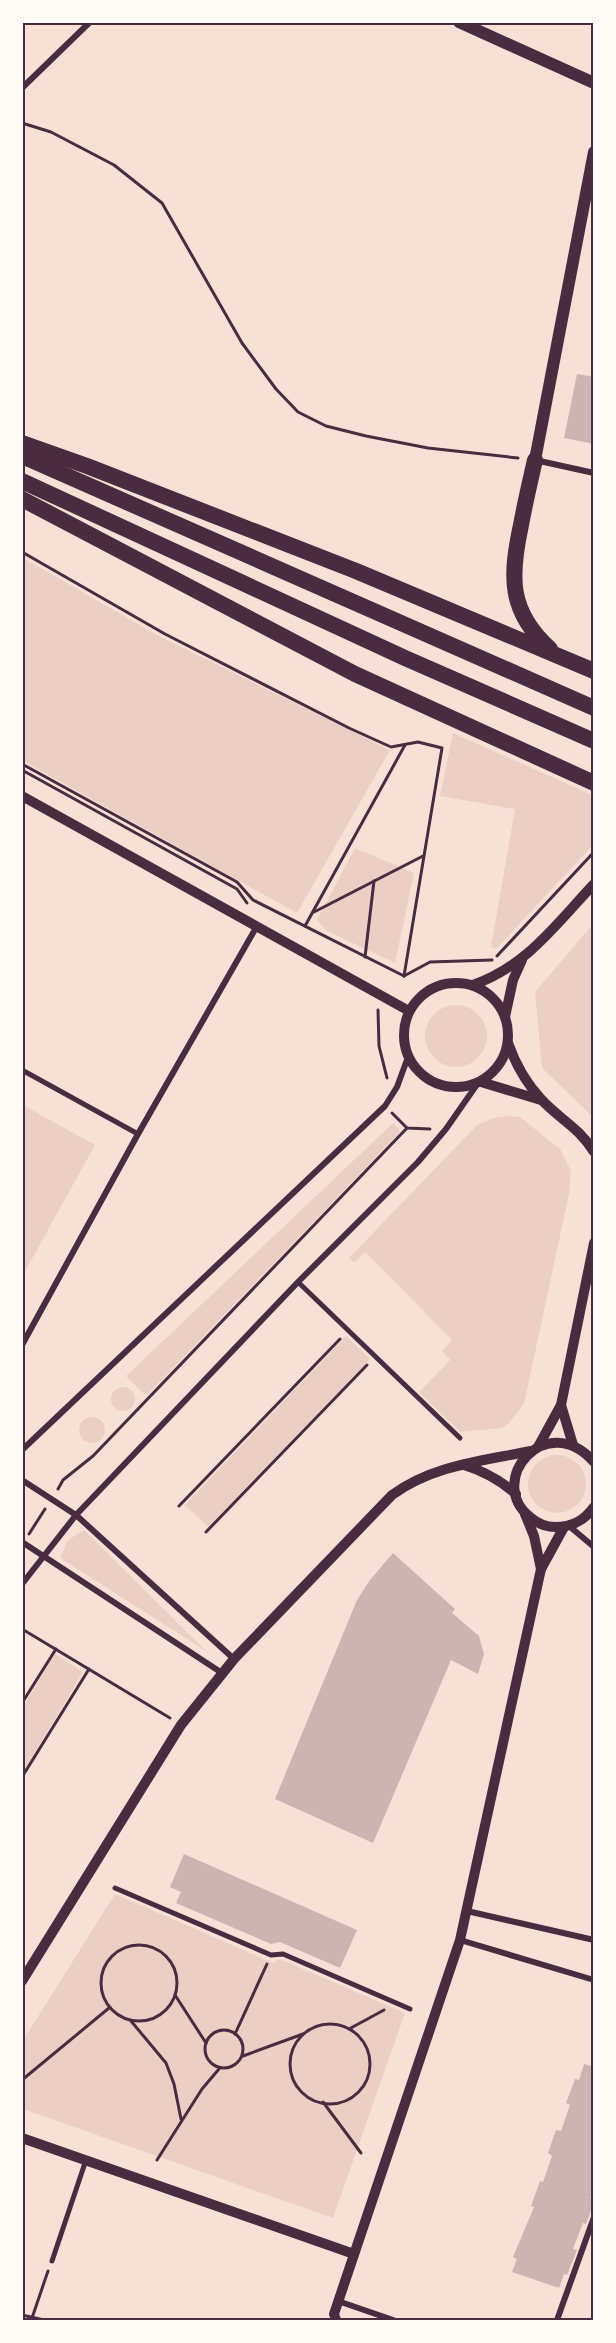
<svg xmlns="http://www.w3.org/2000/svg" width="616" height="2343" font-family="Commissioner,sans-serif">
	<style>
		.green { fill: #ebcfc5 }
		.building { fill: #ccb4b1 }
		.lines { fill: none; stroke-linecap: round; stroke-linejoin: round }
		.path { stroke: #4a2c40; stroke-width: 3 }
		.pedestrian { stroke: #4a2c40; stroke-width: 5 }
		.minor { stroke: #4a2c40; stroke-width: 6 }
		.tertiary { stroke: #4a2c40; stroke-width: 10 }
		.secondary { stroke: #4a2c40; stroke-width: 12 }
		.trunk { stroke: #4a2c40; stroke-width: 16 }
		.neatline { fill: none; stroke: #4a2c40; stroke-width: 2 }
	</style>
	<rect width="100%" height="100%" fill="#f7e1d7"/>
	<g class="green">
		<path d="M23,558l136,78 231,114 -93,163 -274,-152z"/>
		<path d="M453,733l137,61 3,5 -1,47 -96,103 -5,-2 24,-138 -75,-13z"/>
		<path d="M355,848l59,25 -19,90 -68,-32 -10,-11z"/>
		<path d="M593,924v193l-51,-49 -7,-76z"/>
		<circle cx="456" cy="1036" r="31"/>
		<path d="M23,1105l72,40 -72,130z"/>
		<path d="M507,1116l13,1 40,32 11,22 -2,23 -45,210 -16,20 -7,4 -41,4 -41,-40 31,-32 -8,-9 10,-11 -87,-88 -11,11 -5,-5 128,-133 16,-7z"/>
		<path d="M393,1123l6,6v4l-251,261h-4l-18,-18z"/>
		<path d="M346,1336l24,23 -162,168 -23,-22z"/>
		<circle cx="123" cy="1399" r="12"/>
		<circle cx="92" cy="1430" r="13"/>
		<circle cx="557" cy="1484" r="29"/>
		<path d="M84,1530l122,121 -146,-93 8,-18z"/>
		<path d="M55,1654l28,18 -60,100v-65z"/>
		<path d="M115,1894l158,69 7,-4 125,54 -72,205 -310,-109 -1,-67z"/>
	</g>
	<g class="building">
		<path d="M577,374l17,3v67l-30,-6z"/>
		<path d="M393,1553l62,56 -3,4 27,23 5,18 -6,20 -27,-14 -78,183 -98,-44 82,-199 13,-20z"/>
		<path d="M184,1854l173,76 -17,38 -60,-26 -9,2 -95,-41 5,-11 -11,-5z"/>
		<path d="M584,2064l10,3v123l-4,8 4,1v3l-8,22 -3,-1 -10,26 4,1 -10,25 -3,-1 -5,14 -47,-16 5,-13 -4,-2 21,-50 -3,-1 9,-25 3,1 9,-26 -4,-3 8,-23 5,1 9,-26 -4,-2 9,-24 4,1z"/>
	</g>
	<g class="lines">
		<g class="path">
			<path d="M22,123l29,9 63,33 48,38 80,140 34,46 22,23 28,14 40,10 62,12 90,10"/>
			<path d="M22,552l143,82 184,94 42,19 27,-5 24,6 -38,228"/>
			<path d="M22,764l215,118 16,18 151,76"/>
			<path d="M22,770l215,119 10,14"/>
			<path d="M314,912l109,-56"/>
			<path d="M305,926l100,-181"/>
			<path d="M497,956l97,-104"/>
			<path d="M365,957l9,-76"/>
			<path d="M404,976l26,-14 62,-2"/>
			<path d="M378,1010l1,36 8,32"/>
			<path d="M392,1113l15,15 23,1"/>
			<path d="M58,1489l5,-9 30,-24 314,-328"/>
			<path d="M179,1506l161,-167"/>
			<path d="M206,1532l161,-167"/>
			<path d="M29,1534l16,-25"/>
			<path d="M22,1629l148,89"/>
			<path d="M22,1703l34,-54"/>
			<path d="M22,1777l67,-108"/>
			<circle cx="139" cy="1983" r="38"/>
			<path d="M175,1995l31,48"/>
			<path d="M131,2021l35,42 8,21 7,35"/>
			<circle cx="330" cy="2064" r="40"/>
			<path d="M349,2029l35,-19"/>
			<circle cx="224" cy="2049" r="19"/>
			<path d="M235,2034l32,-70"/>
			<path d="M243,2056l60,-22"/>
			<path d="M22,2080l87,-72"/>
			<path d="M323,2102l38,51"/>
			<path d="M157,2160l45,-71 17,-20"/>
			<path d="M22,2315l22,5"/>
			<path d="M32,2318l16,-47"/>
		</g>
		<g class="pedestrian">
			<path d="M22,1070l116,64"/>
			<path d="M298,1282l162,156"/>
			<path d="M115,1888l156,67 12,-1 127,55"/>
			<path d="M52,2261l34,-101"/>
		</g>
		<g class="minor">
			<path d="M22,88l68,-66"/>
			<path d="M535,460l59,13"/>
			<path d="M22,1345l116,-211 119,-208"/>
			<path d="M22,1450l363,-344 12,-19 11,-30"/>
			<path d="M22,1480l54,35 158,144"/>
			<path d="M569,1526l25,21"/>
			<path d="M22,1542l200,131"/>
			<path d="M22,1584l54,-69 222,-233 120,-120 28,-33 32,-46"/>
			<path d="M467,1911l127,29"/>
			<path d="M460,1940l134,40"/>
			<path d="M338,2301l55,19"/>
			<path d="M557,2320l37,-103"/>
		</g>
		<g class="tertiary">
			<path d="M22,796l387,215"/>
			<circle cx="456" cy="1035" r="52"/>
			<path d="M473,985c54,-19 83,-61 121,-101"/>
			<path d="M505,1017l8,-37 9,-20"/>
			<path d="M508,1043c7,20 18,40 33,56 18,20 38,28 53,53"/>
			<path d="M481,1082l60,18"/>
			<path d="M561,1405l12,40"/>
			<path d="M538,1447l23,-42 33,-162"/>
			<path d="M594,1462c-48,-54 -109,19 -64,55 7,6 16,10 25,10 17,0 29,-6 39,-20"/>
			<path d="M464,1465c20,6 36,15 52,29"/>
			<path d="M525,1514l9,22 7,33"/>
			<path d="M22,1981l159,-256 53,-66 158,-164c41,-30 90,-34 139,-44"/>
			<path d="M22,2138l332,116"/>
			<path d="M336,2320l-2,-6 126,-374 81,-371 23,-42"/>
		</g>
		<g class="secondary">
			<path d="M459,22l135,61"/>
			<path d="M535,460l59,-308"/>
		</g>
		<g class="trunk">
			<path d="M22,443l65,23 269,105 238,100"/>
			<path d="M22,456l572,252"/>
			<path d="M535,460c-5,22 -10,43 -14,65 -11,51 -13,86 29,124"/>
			<path d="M22,481l383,177 189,83"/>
			<path d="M22,499l333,175 239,109"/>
		</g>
	</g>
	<rect width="616" height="2343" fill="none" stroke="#fffaf5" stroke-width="48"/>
	<rect x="24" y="24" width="568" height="2295" class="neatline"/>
</svg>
